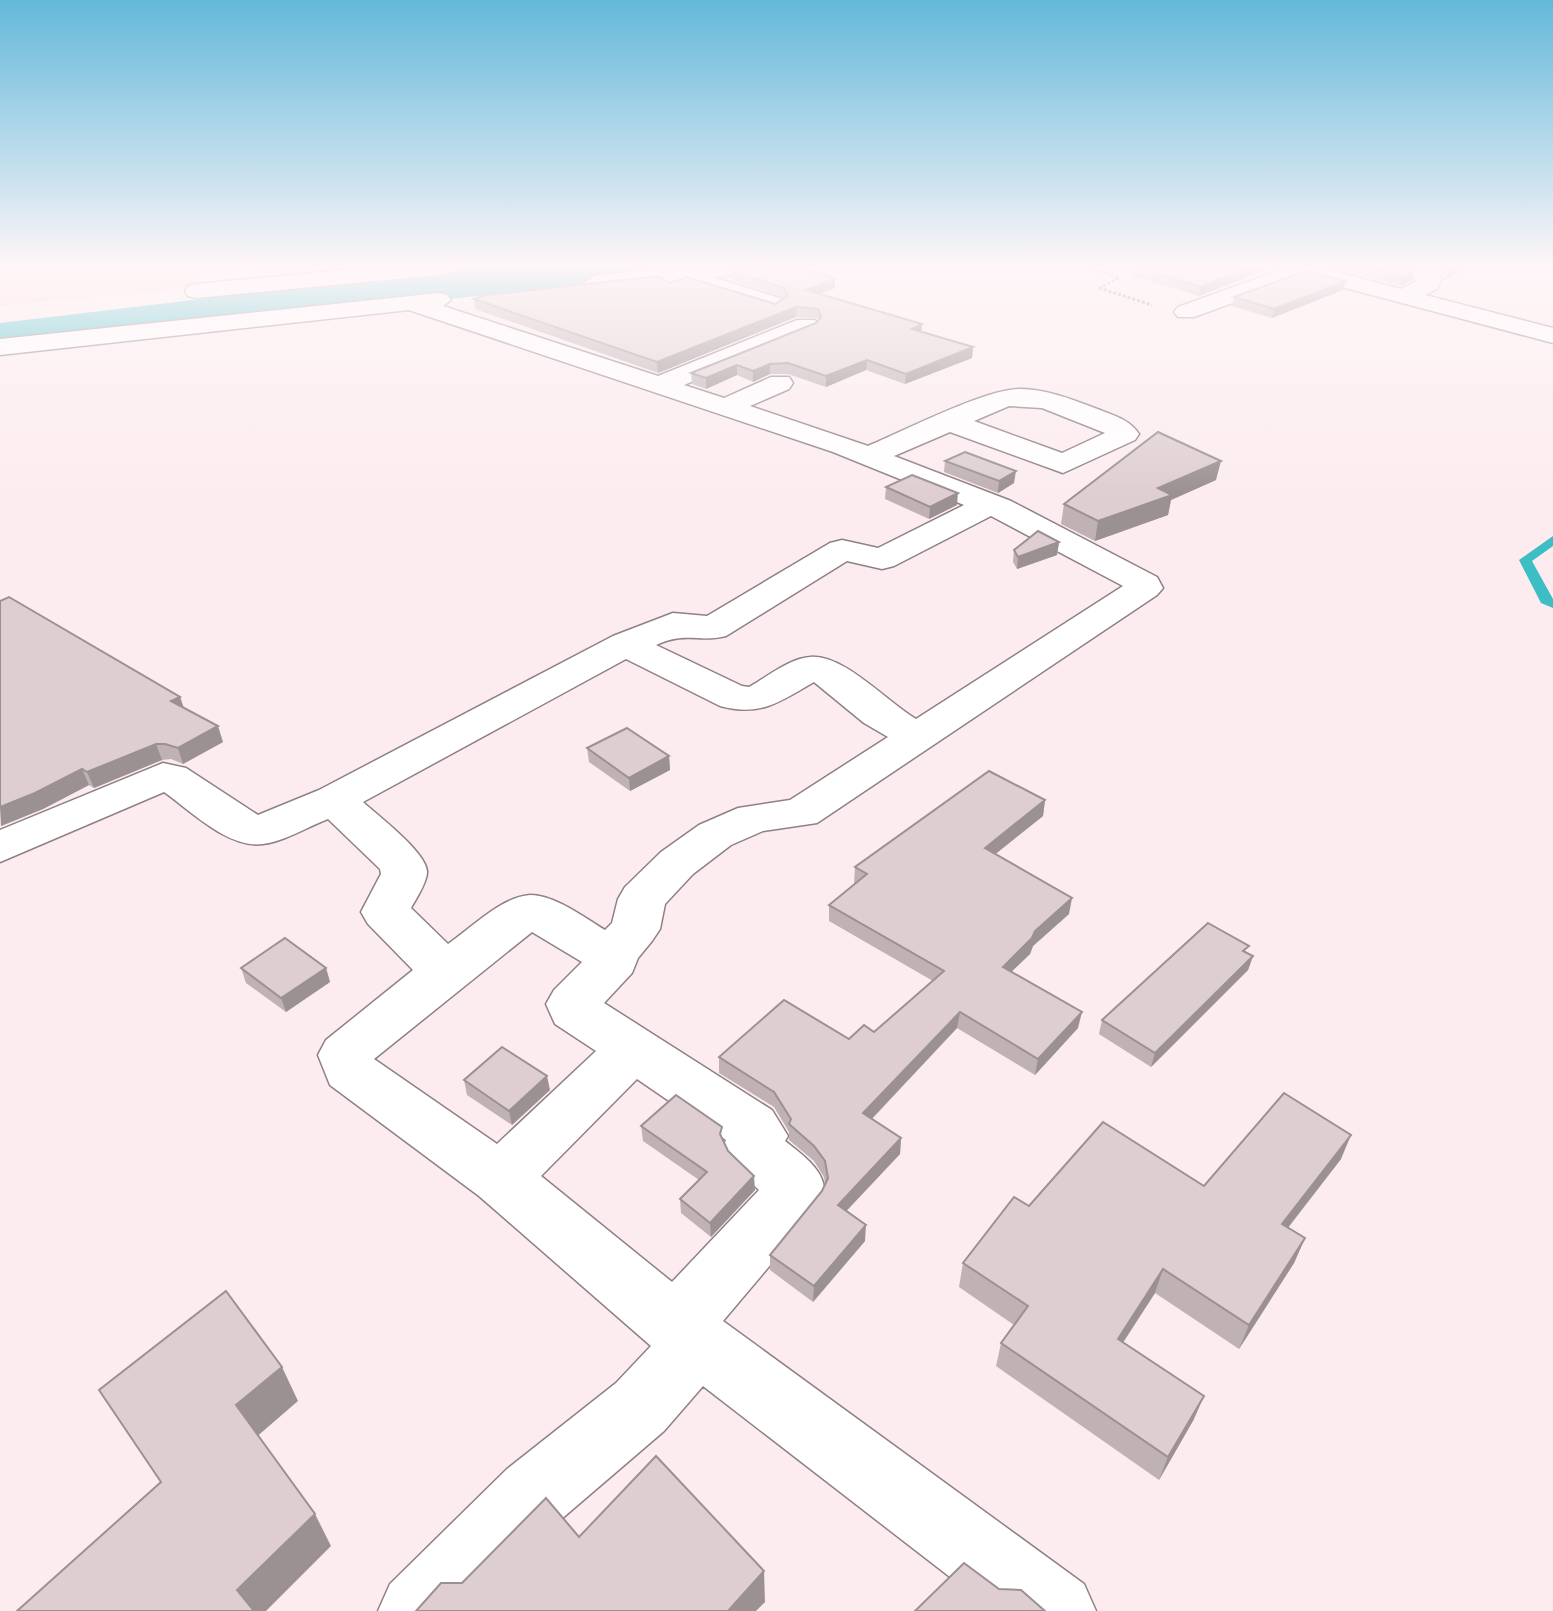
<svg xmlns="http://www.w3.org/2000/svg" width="1553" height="1611" font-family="Lato,sans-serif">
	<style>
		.green { fill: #fcd5de }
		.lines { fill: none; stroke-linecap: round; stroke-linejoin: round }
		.stream { fill: #3cbec4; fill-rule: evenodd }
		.river { fill: #3cbec4; fill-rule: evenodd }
		.minor-casing { stroke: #8f8083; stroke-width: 3 }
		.path { stroke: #7e7476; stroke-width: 3; stroke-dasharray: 3 2; stroke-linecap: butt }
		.minor { fill: #fff; fill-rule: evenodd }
		.wall { fill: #bfb1b4 }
		.shaded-wall { fill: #9b9092 }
		.building { fill: #deced1; stroke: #9b9092; stroke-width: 2 }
	</style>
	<rect width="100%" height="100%" fill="#fcecef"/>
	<path class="green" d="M0,267h223l-23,4 -5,17 -195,18z"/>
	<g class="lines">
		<path class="stream" d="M1553,536v10l-21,15 21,38v9l-12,-5 -22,-43z"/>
		<path class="river" d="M470,267h165l-7,10 -17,4 -270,30 -341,44v-32z"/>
		<g class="minor-casing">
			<g id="minor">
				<path d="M375,267h85l-11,7 -253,24 -8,-2 -3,-5 3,-5 8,-2z"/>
				<path d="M678,267h76l-11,7 -30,3 69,22 4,5 -4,5 -8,2 -85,-27 -3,-4 -91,10 -11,-7 11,-7z"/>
				<path d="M1281,267h38l82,22 16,-8 -7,-6 9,-8h29l-9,8 3,4 -5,10 -12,6 128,33v15l-249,-66 -110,40h-16l-4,-5 4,-5 105,-38z"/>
				<path d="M439,293l8,2 4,5 -8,6 215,70 139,-56h18l3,5 -3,5 -131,55 40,13 47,-21h18l4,6 -4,6 -39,17 118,40c36,-15 117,-57 152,-57 24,0 49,9 72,18 17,7 37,11 47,27l-4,6 -72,33 -113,-41 -56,24 117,45 146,76 6,11 -6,7 -340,228 -54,8 -32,14 -38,29 -28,30 -5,25 -8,12 -14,17 -6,15 -28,30 168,107 16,26 -3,5c15,12 42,30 39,53 -1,5 -6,13 -9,18l-92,109 361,263 12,27h-102l-291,-225 -39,45 -105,90 -88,90h-93l12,-27 117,-115 109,-86 35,-37 -172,-150 -149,-111 -12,-30 8,-15 87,-70 -45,-46 -7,-12 20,-38 -1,-5 -52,-50c-21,8 -43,22 -65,25 -35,5 -73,-34 -99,-52l-164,70v-32l163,-67 23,5 72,47 61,-25 294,-154 60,-23 34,3 123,-73 12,-3 36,8 86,-43 -131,-53 -424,-142 -409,45v-16zM1009,406l33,2 63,25 -43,20 -88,-32zM991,516l132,70 -207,133c-29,-17 -72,-65 -106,-62 -20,1 -43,20 -61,30l-7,-1 -86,-41c31,-14 42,-2 70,-9l121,-75 35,8 12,-3zM626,659l94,47c41,11 59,-4 94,-24l50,41 24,14 -98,63 -52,8 -39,17 -38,27 -36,35 -7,12 -6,24 -7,7c-20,-12 -50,-35 -75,-35 -29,2 -59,33 -82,49l-37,-36c5,-9 15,-24 16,-35 2,-19 -50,-58 -64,-71zM532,932l50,30 -28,28 -8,14 9,20 41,27 -99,93 -123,-85zM637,1079l89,61 -3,7 8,17 28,26 -87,92 -131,-106z"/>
			</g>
		</g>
		<g class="path">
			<path d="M1086,267l33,11 -20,10"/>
			<path d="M1099,288l53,17"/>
		</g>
		<use href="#minor" class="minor"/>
	</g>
	<g class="wall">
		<path d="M1133,267h139l-73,29 -67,-20z"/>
		<path d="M1332,267h82l-1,2 1,2 -2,9 -11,6z"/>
		<path d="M1446,267h20l-21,13 -2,-5z"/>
		<path d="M732,271l103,17 -15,6 102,30v8l51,15 -1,11 -67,26 -39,-14 -40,17 -38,-13h-18l-17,8 -16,-7 -31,14 -14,-5 -1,-11 125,-50 2,-3v-2l-22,-1 -138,56 -183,-64 -1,-10 195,-16 106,21 10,-6 -53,-18z"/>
		<path d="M1343,290l-71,28 -40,-12 2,-9z"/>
		<path d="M945,461l69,22 -16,10 -54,-21z"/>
		<path d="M1216,480l-45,20 -3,15 -73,26 -34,-17 3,-20z"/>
		<path d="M886,487l71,18 -28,14 -44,-20z"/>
		<path d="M1059,542l-2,13 -40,14 -4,-7 1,-12z"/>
		<path d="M0,601l180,96 4,11 39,34 -40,22 -12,-5 -9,1 -68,28 -5,-3 -46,24 -42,17z"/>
		<path d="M587,748l82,8 1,14 -40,21 -41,-29z"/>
		<path d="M1045,800l-2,16 -48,38 74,60 -36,32 -3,8 -19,18 67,56 -43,47 -78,-47 -85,91 29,19 -1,16 -54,57 19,30 -52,61 -43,-32v-15l52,-64 3,-7 -1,-7 -10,-16 -25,-21v-8l-15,-25 -55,-34v-16l130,-18 25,-7 59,-51 -104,-60v-16l26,-22h-1l1,-16z"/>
		<path d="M1246,953l7,3 -5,14 -97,97 -52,-33 3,-14z"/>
		<path d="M241,968h85l4,14 -44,30 -40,-29z"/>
		<path d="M464,1080l86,10 -38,35 -45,-30z"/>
		<path d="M641,1126l81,13 6,12 27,39 -44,47 -30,-24 -1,-14 19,-19 -56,-39z"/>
		<path d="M1341,1159l-53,69 17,10 -11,25 -55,86 -84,-56 -32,50 71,76 -35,61 -163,-114 5,-23 13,-18 -55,-38 4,-24 66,-57 175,-20z"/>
	</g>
	<g class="shaded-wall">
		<path d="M1251,267h21l-73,29 2,-9z"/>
		<path d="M1409,267h5l-6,7 6,-3 -2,9 -11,6 2,-10z"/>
		<path d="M1454,267h12l-21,13 3,-9z"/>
		<path d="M835,279v9l-30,11 1,-9z"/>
		<path d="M1346,281l-3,9 -71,28 2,-9z"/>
		<path d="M796,307v10l-138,56 -1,-11z"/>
		<path d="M922,324l-1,10 -9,-5z"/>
		<path d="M973,347l-1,11 -67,26 1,-10z"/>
		<path d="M867,360l-1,10 -40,17v-11z"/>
		<path d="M770,364v10l-17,8v-11z"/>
		<path d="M737,365v10l-31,14v-11z"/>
		<path d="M1221,461l-5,19 -45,20 -3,15 -73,26 3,-20 60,-33z"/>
		<path d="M1016,471l-2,12 -16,10 1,-12z"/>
		<path d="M958,493l-1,12 -28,14 1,-12z"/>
		<path d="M1059,542l-2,13 -40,14 1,-12z"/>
		<path d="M180,697l5,15 -14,-11z"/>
		<path d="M218,726l5,16 -40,22 -5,-16z"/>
		<path d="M156,744l6,16 -68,28 -7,-16z"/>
		<path d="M669,756l1,14 -40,21 -1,-13z"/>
		<path d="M82,769l7,16 -46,24 -42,17 -1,-19z"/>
		<path d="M1045,800l-2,16 -60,48 2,-16z"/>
		<path d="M1072,898l-3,16 -36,32 -3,8 -30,29 3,-16 32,-36z"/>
		<path d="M1253,956l-5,14 -97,97 4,-14z"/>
		<path d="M326,968l4,14 -44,30 -5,-14z"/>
		<path d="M960,1012l-3,16 -95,101 1,-16z"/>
		<path d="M1082,1012l-4,16 -43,47 3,-16z"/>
		<path d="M547,1076l3,14 -38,35 -3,-14z"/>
		<path d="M1351,1135l-10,24 -69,89 10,-24z"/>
		<path d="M901,1138l-1,16 -63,67 1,-16z"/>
		<path d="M754,1176l1,14 -44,47 -1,-14z"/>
		<path d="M866,1225l-1,16 -52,61 1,-16z"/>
		<path d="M1305,1238l-11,25 -55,86 10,-24z"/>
		<path d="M1163,1269l-8,24 -45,69 8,-23z"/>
		<path d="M282,1367l16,34 -44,38 -18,-34z"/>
		<path d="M1204,1396l-10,23 -35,61 9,-23z"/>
		<path d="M315,1514l16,32 -65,65h-15l-14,-21z"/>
		<path d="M764,1571l1,31 -9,9h-28z"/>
	</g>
	<g class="building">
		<path d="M744,267h57l34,12 -29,11 116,34 -10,5 61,18 -67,27 -39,-14 -41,16 -38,-13 -18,1 -17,7 -16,-6 -31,13 -15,-5 125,-50 5,-6 -3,-8 -22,-2 -139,55 -183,-63 13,-4 173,-19 9,7 18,-6 88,27 13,-8 -4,-8 -52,-17z"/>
		<path d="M1135,267h116l-50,20z"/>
		<path d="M1369,267h42l3,4 -11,5z"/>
		<path d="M1306,271l40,10 -72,28 -40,-12z"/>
		<path d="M1158,432l63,29 -63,27 14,7 -74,26 -34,-17z"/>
		<path d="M965,452l51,19 -17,10 -54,-20z"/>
		<path d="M912,475l46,18 -28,14 -44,-20z"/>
		<path d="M1038,531l21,11 -41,15 -4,-7z"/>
		<path d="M9,597l171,100 -9,4 47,25 -40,22 -13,-4h-9l-69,28 -5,-3 -47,24 -35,14v-206z"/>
		<path d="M627,728l42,28 -40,22 -42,-30z"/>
		<path d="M989,771l56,29 -60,48 87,50 -37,33 -3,7 -29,29 79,45 -44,47 -78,-47 -97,101 38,25 -63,67 28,20 -52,61 -44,-31 52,-64 6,-13 -3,-17 -11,-15 -25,-22 2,-5 -17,-27 -55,-35 65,-57 65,39 15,-14 10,7 70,-61 -115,-66 38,-31 -12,-7z"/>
		<path d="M1208,923l41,23 -6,5 10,5 -98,97 -53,-33z"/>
		<path d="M285,938l41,30 -45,30 -40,-30z"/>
		<path d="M502,1047l45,29 -38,35 -45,-31z"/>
		<path d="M1284,1093l67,42 -69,89 23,14 -56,87 -86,-56 -45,70 86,57 -36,61 -167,-114 27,-37 -65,-43 51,-66 15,9 74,-84 101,64z"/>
		<path d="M676,1095l46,32 -2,7 8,17 26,25 -44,47 -30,-24 27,-27 -66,-46z"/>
		<path d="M226,1291l56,76 -46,38 79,109 -78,76 17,21h-237l144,-129 -62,-92z"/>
		<path d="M656,1456l108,115 -36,40h-312l25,-28h21l84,-85 33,39z"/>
		<path d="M964,1563l35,26 22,1 24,21h-130z"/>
	</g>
	<linearGradient id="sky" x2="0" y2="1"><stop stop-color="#63b8da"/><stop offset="0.54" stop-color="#fef6f8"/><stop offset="1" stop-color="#fef6f8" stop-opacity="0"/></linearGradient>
	<rect width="1553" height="493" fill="url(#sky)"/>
</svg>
